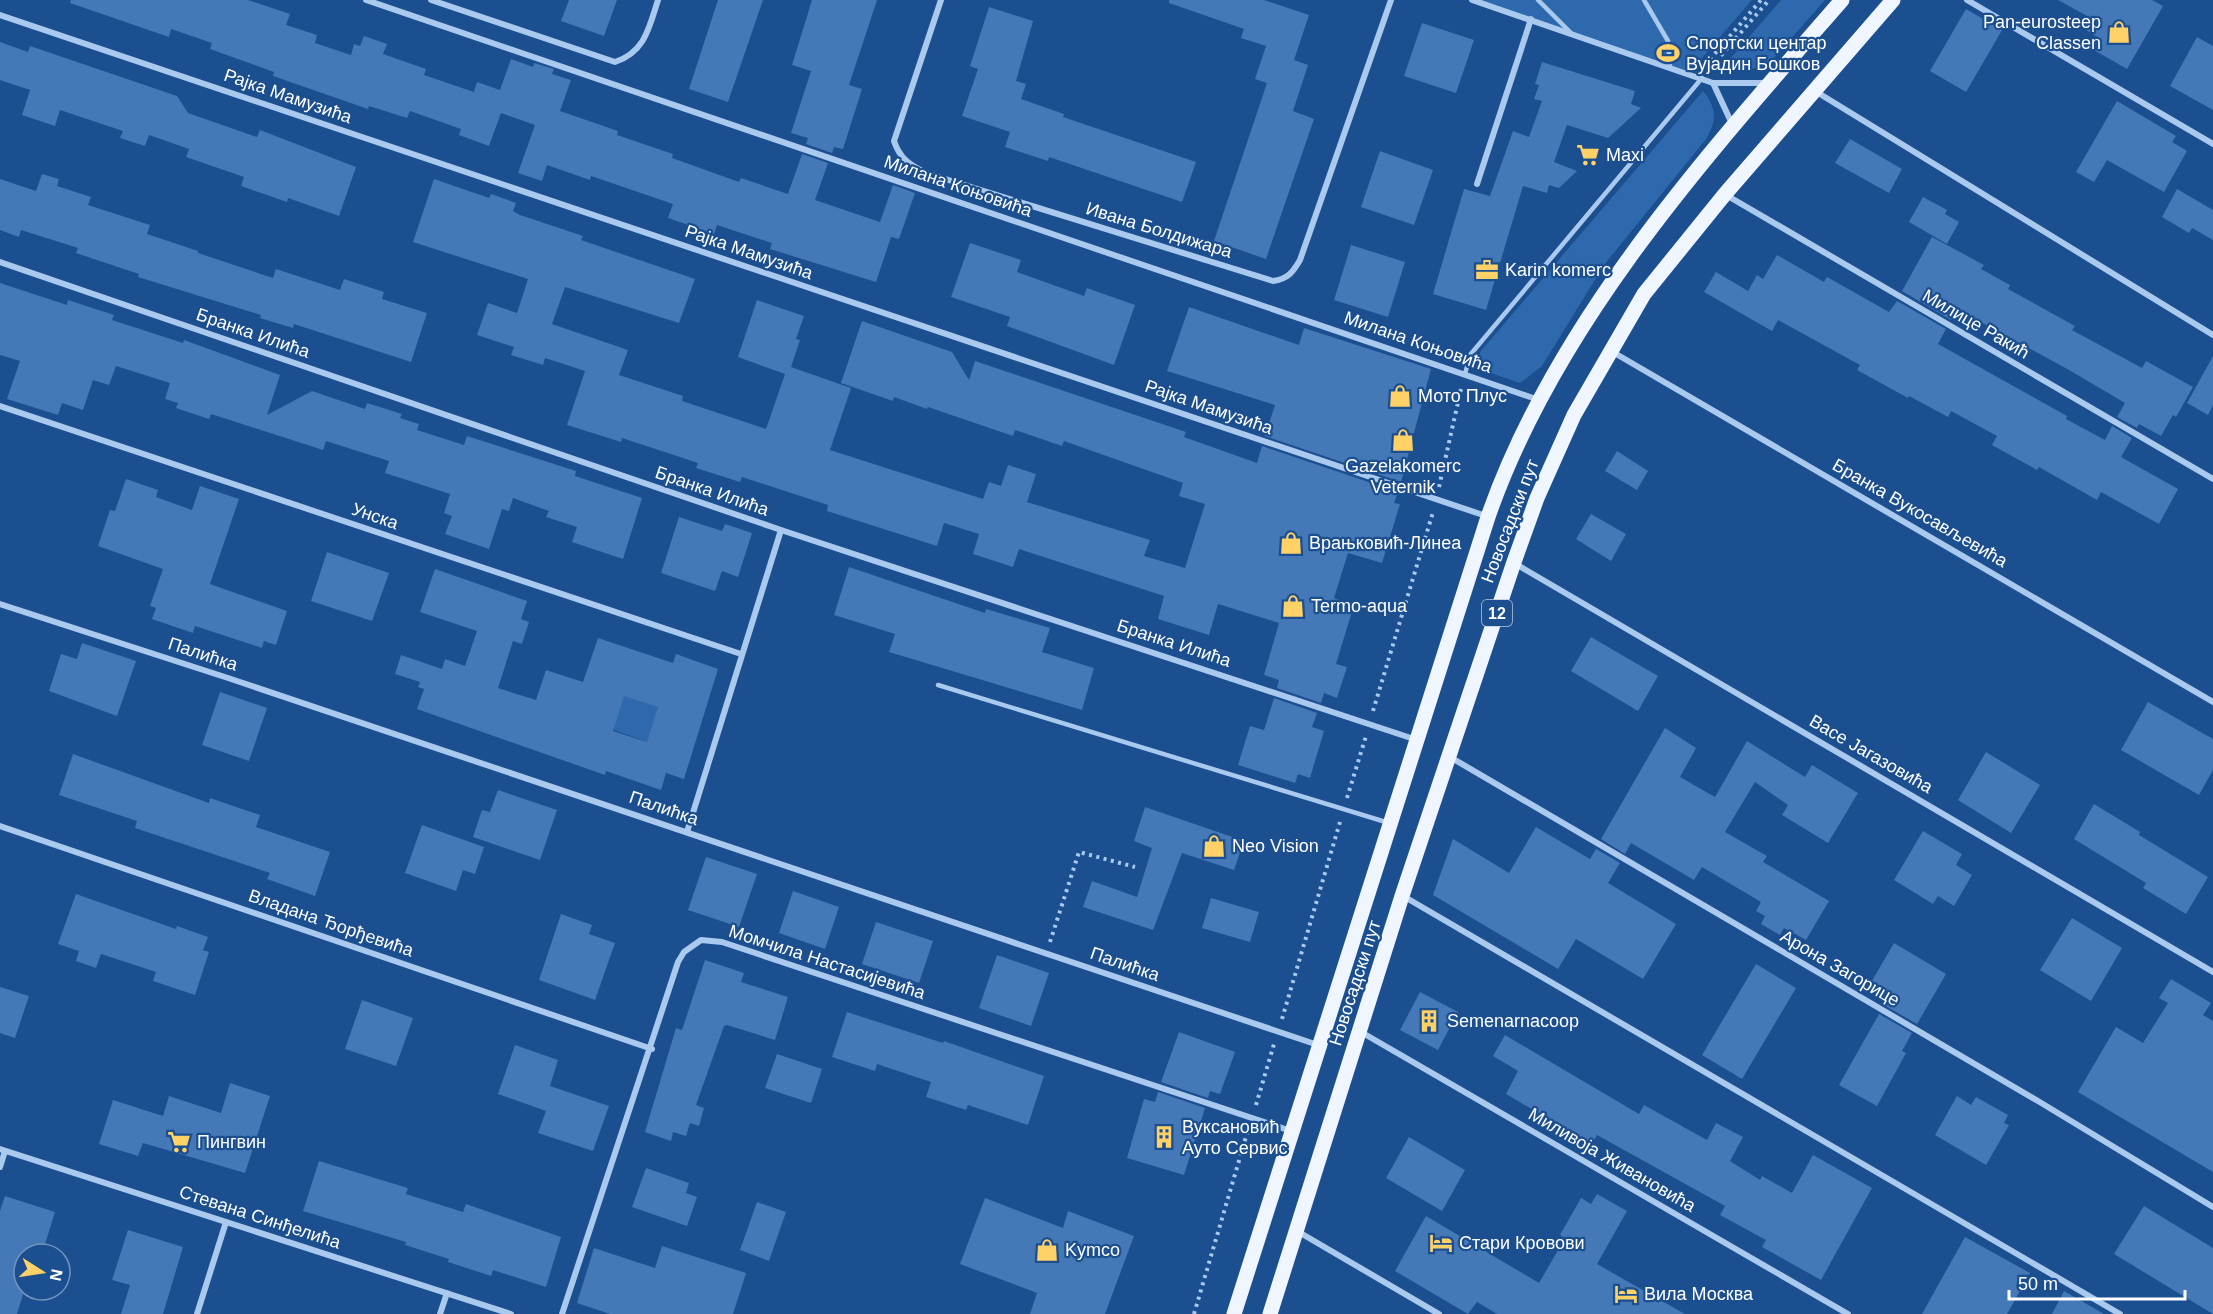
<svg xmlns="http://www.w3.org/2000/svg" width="2213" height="1314" font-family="Helvetica,sans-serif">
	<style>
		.green { fill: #2e69ad }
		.building { fill: #4478b7; fill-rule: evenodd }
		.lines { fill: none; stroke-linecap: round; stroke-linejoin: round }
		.path { stroke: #a9c9ee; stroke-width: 4; stroke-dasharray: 3 4.5; stroke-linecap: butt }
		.service { stroke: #a9c9ee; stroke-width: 4.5 }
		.minor { stroke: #a9c9ee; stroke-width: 6 }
		.primary { stroke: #f0f6ff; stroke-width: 15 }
		.labels { text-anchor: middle; stroke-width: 4.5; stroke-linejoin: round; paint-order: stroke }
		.shield { fill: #1b4f8f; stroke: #bbcadd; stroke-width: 1.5 }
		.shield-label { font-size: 16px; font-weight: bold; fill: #fff }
		.poi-label { font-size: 18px; fill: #fff; stroke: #1b4f8f; text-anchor: start }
		.street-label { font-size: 18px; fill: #fff; stroke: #1b4f8f }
	</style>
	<rect width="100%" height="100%" fill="#1b4f8f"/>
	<g class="green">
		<path d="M1473,0h279l-64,74z"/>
		<path d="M1781,0h44l-61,69 -40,-3z"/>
		<path d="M1703,91c14,17 14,30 3,48l-102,126 -62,101 -22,17 -41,-14 1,-17z"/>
		<path d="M648,672l41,85 -75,-27v-4l-25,-8z"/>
	</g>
	<g class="building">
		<path d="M71,0h177l42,14 -4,11 31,10 -2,8 36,12 3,-11 6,2 4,-10 23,8 -4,10 43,15 -2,6 50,17 3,-10 23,8 11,-31 22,8 1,-4 20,6 -2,5 19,6 -11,31 58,20 -1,4 56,19 -1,4 67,24 2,-4 47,16 14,-40 26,9 -13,37 65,22 13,-37 22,8 -16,46 -8,-2 -15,45 -106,-33 2,-6 -55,-18 -3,9 -46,-16 5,-14 -82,-28 -1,4 -43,-15 -5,16 -24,-8 17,-48 -34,-12 -12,33 -30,-11 2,-6 -51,-18 -3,7 -38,-12 -1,3 -95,-33 1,-4 -64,-23 2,-6 -41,-14 -2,8 -99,-34z"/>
		<path d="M569,0h48l-13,36 -43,-15z"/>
		<path d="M718,0h45l-35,102 -39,-13z"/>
		<path d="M812,0h65l-28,85 13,4 -19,60 -9,-2 -2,6 -26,-9 2,-6 -17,-5 20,-62 -19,-6z"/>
		<path d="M1169,0h95l45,15 -15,45 14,5 -15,46 21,8 -48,140 -52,-18 53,-158 -12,-4 11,-33 -25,-8 3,-9 -75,-26z"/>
		<path d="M2058,0h94l11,6 -36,63 -35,-20 7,-11 -18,-11 6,-11z"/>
		<path d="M989,7l44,14 -17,60 10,3 -5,15 43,15 -1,3 133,45 -14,40 -133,-45 -1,4 -43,-14 5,-15 -48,-16 16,-47 -8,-3z"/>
		<path d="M1966,9l36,21 -36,62 -36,-21z"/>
		<path d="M1422,23l52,17 -18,53 -52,-17z"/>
		<path d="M2197,37l16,9v64l-43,-24z"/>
		<path d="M0,42l28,10 2,-6 147,50 11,17 69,24 3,-7 96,37 -17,49 -51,-18 -1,4 -46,-16 3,-9 -58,-20 3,-8 -40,-14 -4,11 -25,-8 3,-7 -63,-21 -5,16 -33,-11 8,-25 -30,-10z"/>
		<path d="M1542,62l93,29 -4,13 10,4 -33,30 -41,-13 -13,37 23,9 -18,17 -10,-3 -2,8 -24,-7 -37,124 -53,-16 31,-105 26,7 23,-65 16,6 13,-36 -8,-2 5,-14 -4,-1z"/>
		<path d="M2117,101l59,35 -4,6 15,9 -23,41 -57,-32 -13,22 -18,-10z"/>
		<path d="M1850,139l52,30 -13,24 -54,-30z"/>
		<path d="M1380,151l53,19 -19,55 -53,-18z"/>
		<path d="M42,174l17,5 -2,7 34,11 -3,8 62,20 -3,9 51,17v2l75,25 3,-9 64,21 4,-11 40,13 -2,7 45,14 -16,49 -117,-38 -1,4 -33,-10 1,-3 -123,-38 1,-3 -63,-21 2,-5 -57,-18 -2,7 -19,-7v-51l36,12z"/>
		<path d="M434,179l55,19 2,-4 25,9 -3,8 7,4 63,21 -2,4 114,39 -16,44 -114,-36 -13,37 76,26 -9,25 64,21 -1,5 84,28 19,-55 -47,-17 19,-57 47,16 -8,23 4,1 -9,27 60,21 -21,62 153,49 6,-17 12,4 7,-21 28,9 -9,28 123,38 -6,16 41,12 20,-64 -26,-8 4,-13 -119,-42 -2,5 -47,-16 -2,6 -85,-29 -1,2 -33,-12 -1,4 -52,-18 21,-62 90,31 17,28 6,-19 211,71 -2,5 73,26 5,-17 136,46 -4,11 6,1 -18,59 -34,-10 -14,45 20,7 -18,59 11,3 -10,31 -13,-5 -3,10 -44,-15 2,-8 -15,-5 15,-52 -61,-19 -9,31 -51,-16 6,-23 -145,-47 -6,18 -40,-13 6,-20 -35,-11 -7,23 -110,-35 1,-6 -86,-28 -2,5 -44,-14 2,-5 -76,-25 -1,4 -54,-17 18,-54 -40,-13 -2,7 -32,-10 3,-8 -37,-12 11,-32 29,10 11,-34 -115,-37z"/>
		<path d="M2177,189l36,21v30l-21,-12 -3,5 -27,-16z"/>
		<path d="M1923,197l24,13 -2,4 14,8 -12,22 -38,-22z"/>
		<path d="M1932,237l52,28 -3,4 29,16 -2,4 67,37 -3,4 70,38 4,-7 47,26 -17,30 -3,-2 -12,21 -22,-12 -2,4 -20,-11 8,-14 -56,-33 -112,-61 -6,11 -49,-29z"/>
		<path d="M970,243l51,17 -4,12 67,24 3,-8 48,17 -21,60 -107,-39 3,-9 -59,-20z"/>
		<path d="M1351,245l54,17 -17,55 -54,-17z"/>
		<path d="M1777,255l47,27 3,-5 62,35 8,-11 49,28 -8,15 129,72 -1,3 39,21 7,-14 20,12 -11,19 57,32 -19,35 -58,-32 -4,8 -58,-33 -2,3 -45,-25 5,-9 -46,-25 -3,6 -39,-21 -1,2 -51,-28 3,-5 -82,-45 -6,11 -68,-39 12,-20 32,19 9,-16 6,4z"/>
		<path d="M0,283l67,22 1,-5 46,15 -2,5 71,23 1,-3 96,35 -13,40 45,-24 53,18 2,-6 35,11 -2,4 19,6 -2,6 47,15 3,-9 109,35 -1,5 67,22 -19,61 -51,-17 5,-15 -31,-10 3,-6 -36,-13 -4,13 -7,-2 -13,40 -44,-15 7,-18 -8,-3 6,-19 -65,-21 4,-12 -63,-20 -3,9 -112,-36 -2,5 -33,-11 2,-5 -13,-4 5,-16 -54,-17 -7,19 -16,-5 -10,30 -21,-7 -4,12 -51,-16 13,-38 -20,-6z"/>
		<path d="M1189,307l110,38 5,-17 127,41 -30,113 -136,-46 10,-31 -108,-34z"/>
		<path d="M2213,356v49l-5,10 -21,-12z"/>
		<path d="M1617,451l31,20 -11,19 -32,-19z"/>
		<path d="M126,479l32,11 -2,7 36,13 8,-24 39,13 -29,85 77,27 -11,34 -12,-4 -2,7 -67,-22 -2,7 -41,-14 4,-11 -6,-2 13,-37 -65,-23 12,-36 5,1z"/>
		<path d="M1591,514l35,20 -15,27 -35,-22z"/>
		<path d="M679,517l43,14 3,-7 27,9 -14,44 -16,-6 -7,20 -54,-18z"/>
		<path d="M327,552l62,21 -17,48 -61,-20z"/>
		<path d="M849,567l136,46 1,-4 64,19 -8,24 52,16 -12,42 -193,-58 6,-18 -61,-19z"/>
		<path d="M435,569l92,32 -6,18 8,3 -7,22 -9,-3 -15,47 38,12 10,-30 37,12 15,-44 75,25 3,-9 42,15 -34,110 -18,-6 -5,17 -55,-19 -1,4 -188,-66 7,-20 -6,-2 2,-5 -25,-8 6,-19 41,14 3,-10 20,7 12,-35 -57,-19zM624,696l34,11 -11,35 -34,-11z"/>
		<path d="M1591,637l67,39 -20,35 -67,-40z"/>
		<path d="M82,643l54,18 -19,55 -68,-25 12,-37 16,5z"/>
		<path d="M220,692l47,16 -18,53 -47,-16z"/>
		<path d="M1274,698l43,15 -5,14 12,4 -14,47 -12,-4 -3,9 -57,-18 12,-39 14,4z"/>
		<path d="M2148,702l65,37v31l-14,25 -78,-45z"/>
		<path d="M1665,728l31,20 -16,29 35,20 32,-56 58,36 7,-12 46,28 -30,50 -46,-28 6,-10 -33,-23 -30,50 42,24 -4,6 66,39 -23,39 -22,-12 -4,7 -19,-11 4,-8 -9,-5 5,-9 -59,-35 -8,13 -63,-37 -6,11 -24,-15z"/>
		<path d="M1986,752l54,33 -29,48 -53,-33z"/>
		<path d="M73,754l136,49 1,-5 50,17 -4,12 74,25 -15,44 -48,-17 3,-6 -135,-45 2,-7 -78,-26z"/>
		<path d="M498,790l59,20 -17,50 -67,-23 9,-27 8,2z"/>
		<path d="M2094,804l46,28 -1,3 69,42 -22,37 -43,-26 3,-5 -72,-44z"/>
		<path d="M1145,807l99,34 -10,29 -52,-17 -29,77 -70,-23 9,-26 45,16 15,-49 -18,-7z"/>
		<path d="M422,825l62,22 -9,27 -12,-4 -7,21 -51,-18z"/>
		<path d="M1536,827l54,32 6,-10 24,14 -12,20 68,41 -33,55 -67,-40 -18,30 -125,-74 20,-56 56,34z"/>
		<path d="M1923,831l39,23 -6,11 16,10 -18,31 -16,-10 -5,8 -39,-24z"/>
		<path d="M706,857l51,17 -18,53 -51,-17z"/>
		<path d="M793,891l46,16 -14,42 -46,-16z"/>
		<path d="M76,894l100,35 1,-3 31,11 -5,13 6,2 -14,43 -42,-14 3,-9 -55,-18 -5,14 -20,-7 3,-10 -21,-7z"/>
		<path d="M1211,898l48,14 -9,30 -48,-14z"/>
		<path d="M561,914l31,11 -3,9 26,9 -20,57 -56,-20z"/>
		<path d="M2072,918l50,30 -31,53 -51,-31z"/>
		<path d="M876,922l57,19 -14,42 -57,-19z"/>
		<path d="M1894,943l52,31 -29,50 -33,-19 2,-3 -20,-11z"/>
		<path d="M997,955l52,18 -18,53 -52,-18z"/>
		<path d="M705,960l39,13 -3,9 47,15 -13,43 -48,-15 -3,1 -28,79 8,3 -5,18 -9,-3 -4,13 -13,-4 -2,9 -26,-9 31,-104 6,2z"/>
		<path d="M1756,964l40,24 -54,91 -40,-24z"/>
		<path d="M2171,979l40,24 -8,12 10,6v151l-135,-80 38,-65 27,16 25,-40 -9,-5z"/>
		<path d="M0,987l29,9 -14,42 -15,-5z"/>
		<path d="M1420,992l38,20 -20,38 -38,-20z"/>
		<path d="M362,1000l51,18 -17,48 -51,-17z"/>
		<path d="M847,1012l96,31 1,-2 100,35 -16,49 -60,-20 -2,5 -40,-13 5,-15 -54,-18 -2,7 -43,-14z"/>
		<path d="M1879,1014l33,19 -10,18 4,2 -29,53 -38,-21z"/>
		<path d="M1179,1032l56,20 -15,42 -10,-3 -2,7 -47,-16z"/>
		<path d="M1505,1035l134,79 5,-9 63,35 9,-17 27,14 -13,24 30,19 2,-4 30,17 21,-38 59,33 -51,92 -59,-33 4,-7 -46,-25 5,-9 -128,-71 -5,9 -86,-50 12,-23 -25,-15z"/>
		<path d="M515,1045l43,15 -8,26 59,20 -16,45 -55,-18 8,-22 -48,-17z"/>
		<path d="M777,1054l45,15 -11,34 -46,-15z"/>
		<path d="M230,1083l40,13 -25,77 -102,-30 -5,13 -39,-12 14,-44 50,16 6,-20 52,17z"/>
		<path d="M1158,1092l47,16 -21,67 -57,-17 17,-59 11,3z"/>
		<path d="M1957,1096l14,9 5,-8 32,18 -4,8 5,2 -23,40 -51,-30z"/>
		<path d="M1409,1137l56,33 -23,41 -56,-33z"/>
		<path d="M319,1161l89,27 -2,6 57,18 3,-8 95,33 -15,50 -53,-17 -2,6 -43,-14 1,-3 -44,-14 1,-3 -103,-31z"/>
		<path d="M646,1168l43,15 -3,10 11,4 -10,29 -55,-19z"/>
		<path d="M1597,1194l30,17 -30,53 88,50h-188l-20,-12 -9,12 -73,-43 31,-55 113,67 26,-45 -5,-3 21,-37 10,6z"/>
		<path d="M5,1196l50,16 -13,42h-18v37l-7,23h-17v-103z"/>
		<path d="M985,1198l78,30 5,-17 66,25 -29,78h-75l7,-21 -77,-29z"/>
		<path d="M757,1202l29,10 -17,49 -29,-11z"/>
		<path d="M2144,1206l69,42v66l-99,-60z"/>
		<path d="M128,1230l55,17 -20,67h-42l9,-29 -18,-5z"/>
		<path d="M1965,1237l65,36 -23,41h-85z"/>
		<path d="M662,1246l84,27 -13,41h-123l-33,-11 17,-55 61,20z"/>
		<path d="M2064,1291l40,23h-52z"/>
	</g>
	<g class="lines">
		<g class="path">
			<path d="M1705,65l56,-65"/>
			<path d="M1711,67l58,-67"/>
			<path d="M1439,487l22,-98"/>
			<path d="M1373,711l60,-199"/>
			<path d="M1347,798l19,-62"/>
			<path d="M1050,942l29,-90 56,15"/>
			<path d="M1282,1019l58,-197"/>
			<path d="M1256,1105l18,-61"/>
			<path d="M1194,1314l54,-184"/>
		</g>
		<g class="service">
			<path d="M1538,0l33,33"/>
			<path d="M1644,0l24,41 2,26"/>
			<path d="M1465,374l5,-19 232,-277"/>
			<path d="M938,685l451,138"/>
		</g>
		<g class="minor">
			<path d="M366,0l1173,400"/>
			<path d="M431,0l184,62c30,-10 34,-34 43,-62"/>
			<path d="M941,0l-47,141c6,18 16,24 32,32l347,108c15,-2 20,-9 27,-21l91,-260"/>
			<path d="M1472,0l241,83h53"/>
			<path d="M1967,0l246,144"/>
			<path d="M0,15l1486,501"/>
			<path d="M1713,83l20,43"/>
			<path d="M1815,91l398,244"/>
			<path d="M1477,184l54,-165"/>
			<path d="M1726,195l487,284"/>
			<path d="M0,262l781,268 636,210"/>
			<path d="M1611,351l602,351"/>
			<path d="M0,406l741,248"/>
			<path d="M1514,563l699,409"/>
			<path d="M0,604l228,74 1090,367"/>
			<path d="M1450,757l588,344 175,106"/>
			<path d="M0,826l652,223"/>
			<path d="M687,832l94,-302"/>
			<path d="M1403,896l717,418"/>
			<path d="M1361,1032l487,282"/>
			<path d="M0,1149l511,165"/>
			<path d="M0,1167l5,-16"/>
			<path d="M1297,1231l142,83"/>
			<path d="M197,1314l29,-92"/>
			<path d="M440,1314l7,-21"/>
			<path d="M562,1314l116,-352 6,-10 17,-12 21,2 569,189"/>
		</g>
		<g class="primary">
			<path d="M1234,1314l254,-797c68,-196 220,-363 354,-517"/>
			<path d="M1270,1314l132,-418 112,-334 23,-64 37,-83 70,-121 81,-100 168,-194"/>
		</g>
	</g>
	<defs>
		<g id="shop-bare" transform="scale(1.8)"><path d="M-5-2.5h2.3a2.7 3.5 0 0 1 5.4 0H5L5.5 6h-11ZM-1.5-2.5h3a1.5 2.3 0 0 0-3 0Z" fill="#ffd166" stroke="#1b4f8f" stroke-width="2.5" paint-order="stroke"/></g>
		<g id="stadium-bare" transform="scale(1.8)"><path d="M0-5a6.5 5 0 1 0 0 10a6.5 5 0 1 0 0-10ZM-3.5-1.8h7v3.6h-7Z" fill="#ffd166" stroke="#1b4f8f" stroke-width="2.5" paint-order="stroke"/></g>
		<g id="supermarket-bare" transform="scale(1.8)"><path d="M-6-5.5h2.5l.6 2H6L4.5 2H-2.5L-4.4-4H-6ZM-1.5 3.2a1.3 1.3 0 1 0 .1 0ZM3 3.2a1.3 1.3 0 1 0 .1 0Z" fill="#ffd166" stroke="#1b4f8f" stroke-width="2.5" paint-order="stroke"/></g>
		<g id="office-bare" transform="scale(1.8)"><path d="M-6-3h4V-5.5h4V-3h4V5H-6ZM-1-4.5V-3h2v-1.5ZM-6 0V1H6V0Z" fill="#ffd166" stroke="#1b4f8f" stroke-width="2.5" paint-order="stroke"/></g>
		<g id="building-bare" transform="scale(1.8)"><path d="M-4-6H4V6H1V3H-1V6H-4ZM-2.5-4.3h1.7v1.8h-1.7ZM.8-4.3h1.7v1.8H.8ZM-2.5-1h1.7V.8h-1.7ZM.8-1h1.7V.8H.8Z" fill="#ffd166" stroke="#1b4f8f" stroke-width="2.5" paint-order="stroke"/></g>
		<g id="hotel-bare" transform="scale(1.8)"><path d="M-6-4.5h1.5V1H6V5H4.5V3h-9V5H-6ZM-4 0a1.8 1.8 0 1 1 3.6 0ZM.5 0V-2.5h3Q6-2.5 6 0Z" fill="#ffd166" stroke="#1b4f8f" stroke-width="2.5" paint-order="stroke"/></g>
	</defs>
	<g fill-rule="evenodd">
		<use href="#shop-bare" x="2119" y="32"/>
		<use href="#stadium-bare" x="1668" y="53"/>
		<use href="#supermarket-bare" x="1588" y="155"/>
		<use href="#office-bare" x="1487" y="270"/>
		<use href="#shop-bare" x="1400" y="396"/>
		<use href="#shop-bare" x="1403" y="440"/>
		<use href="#shop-bare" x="1291" y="543"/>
		<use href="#shop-bare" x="1293" y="606"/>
		<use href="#shop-bare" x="1214" y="846"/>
		<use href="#building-bare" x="1429" y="1021"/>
		<use href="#building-bare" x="1164" y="1137"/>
		<use href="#supermarket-bare" x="179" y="1142"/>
		<use href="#hotel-bare" x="1441" y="1243"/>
		<use href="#shop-bare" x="1047" y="1250"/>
		<use href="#hotel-bare" x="1626" y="1294"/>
	</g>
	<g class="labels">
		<rect class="shield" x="1482" y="600" width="30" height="26" rx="4.5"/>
		<g class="shield-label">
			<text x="1497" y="619">12</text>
		</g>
		<g class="poi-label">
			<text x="2101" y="28" text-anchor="end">Pan-eurosteep<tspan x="2101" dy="21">Classen</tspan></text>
			<text x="1686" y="49">Спортски центар<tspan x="1686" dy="21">Вујадин Бошков</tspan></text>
			<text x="1606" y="161">Maxi</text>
			<text x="1505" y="276">Karin komerc</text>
			<text x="1418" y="402">Мото Плус</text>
			<text x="1403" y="472" text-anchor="middle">Gazelakomerc<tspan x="1403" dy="21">Veternik</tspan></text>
			<text x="1309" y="549">Врањковић-Линеа</text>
			<text x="1311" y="612">Termo-aqua</text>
			<text x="1232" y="852">Neo Vision</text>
			<text x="1447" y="1027">Semenarnacoop</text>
			<text x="1182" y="1133">Вуксановић<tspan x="1182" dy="21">Ауто Сервис</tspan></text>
			<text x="197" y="1148">Пингвин</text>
			<text x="1459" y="1249">Стари Кровови</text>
			<text x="1065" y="1256">Kymco</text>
			<text x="1644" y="1300">Вила Москва</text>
		</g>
		<g class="street-label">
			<text transform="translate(288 96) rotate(19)" y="6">Рајка Мамузића</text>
			<text transform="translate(958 186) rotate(19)" y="6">Милана Коњовића</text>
			<text transform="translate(1159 230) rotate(17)" y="6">Ивана Болдижара</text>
			<text transform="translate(749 252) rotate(19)" y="6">Рајка Мамузића</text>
			<text transform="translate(1976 324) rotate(30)" y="6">Милице Ракић</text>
			<text transform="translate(253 333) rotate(19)" y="6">Бранка Илића</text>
			<text transform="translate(1418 342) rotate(19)" y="6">Милана Коњовића</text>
			<text transform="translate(1209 407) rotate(19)" y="6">Рајка Мамузића</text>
			<text transform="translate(712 491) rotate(19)" y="6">Бранка Илића</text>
			<text transform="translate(1920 513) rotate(30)" y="6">Бранка Вукосављевића</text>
			<text transform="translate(375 516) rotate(19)" y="6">Унска</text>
			<text transform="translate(1510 521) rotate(-69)" y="6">Новосадски пут</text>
			<text transform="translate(1174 643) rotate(18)" y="6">Бранка Илића</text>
			<text transform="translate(203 654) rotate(18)" y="6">Палићка</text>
			<text transform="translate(1871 754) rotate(30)" y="6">Васе Јагазовића</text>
			<text transform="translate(664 808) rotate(19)" y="6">Палићка</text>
			<text transform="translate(331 923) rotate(19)" y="6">Владана Ђорђевића</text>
			<text transform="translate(827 962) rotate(18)" y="6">Момчила Настасијевића</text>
			<text transform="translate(1125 964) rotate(19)" y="6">Палићка</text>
			<text transform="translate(1840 968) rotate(30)" y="6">Арона Загорице</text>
			<text transform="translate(1355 983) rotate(-72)" y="6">Новосадски пут</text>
			<text transform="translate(1612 1160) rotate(30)" y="6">Миливоја Живановића</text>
			<text transform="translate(260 1217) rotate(18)" y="6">Стевана Синђелића</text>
		</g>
	</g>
	<g transform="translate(42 1272) rotate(102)"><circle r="28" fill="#1b4f8f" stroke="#7695bc" stroke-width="1.5"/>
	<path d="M0-4.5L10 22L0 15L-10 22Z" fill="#ffd166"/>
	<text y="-9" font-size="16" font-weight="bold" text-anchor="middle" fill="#ffffff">N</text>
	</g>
	<path d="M2009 1290v9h176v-9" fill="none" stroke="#ffffff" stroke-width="3"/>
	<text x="2018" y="1290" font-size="18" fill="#ffffff" stroke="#1b4f8f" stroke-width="4.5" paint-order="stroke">50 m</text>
</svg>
